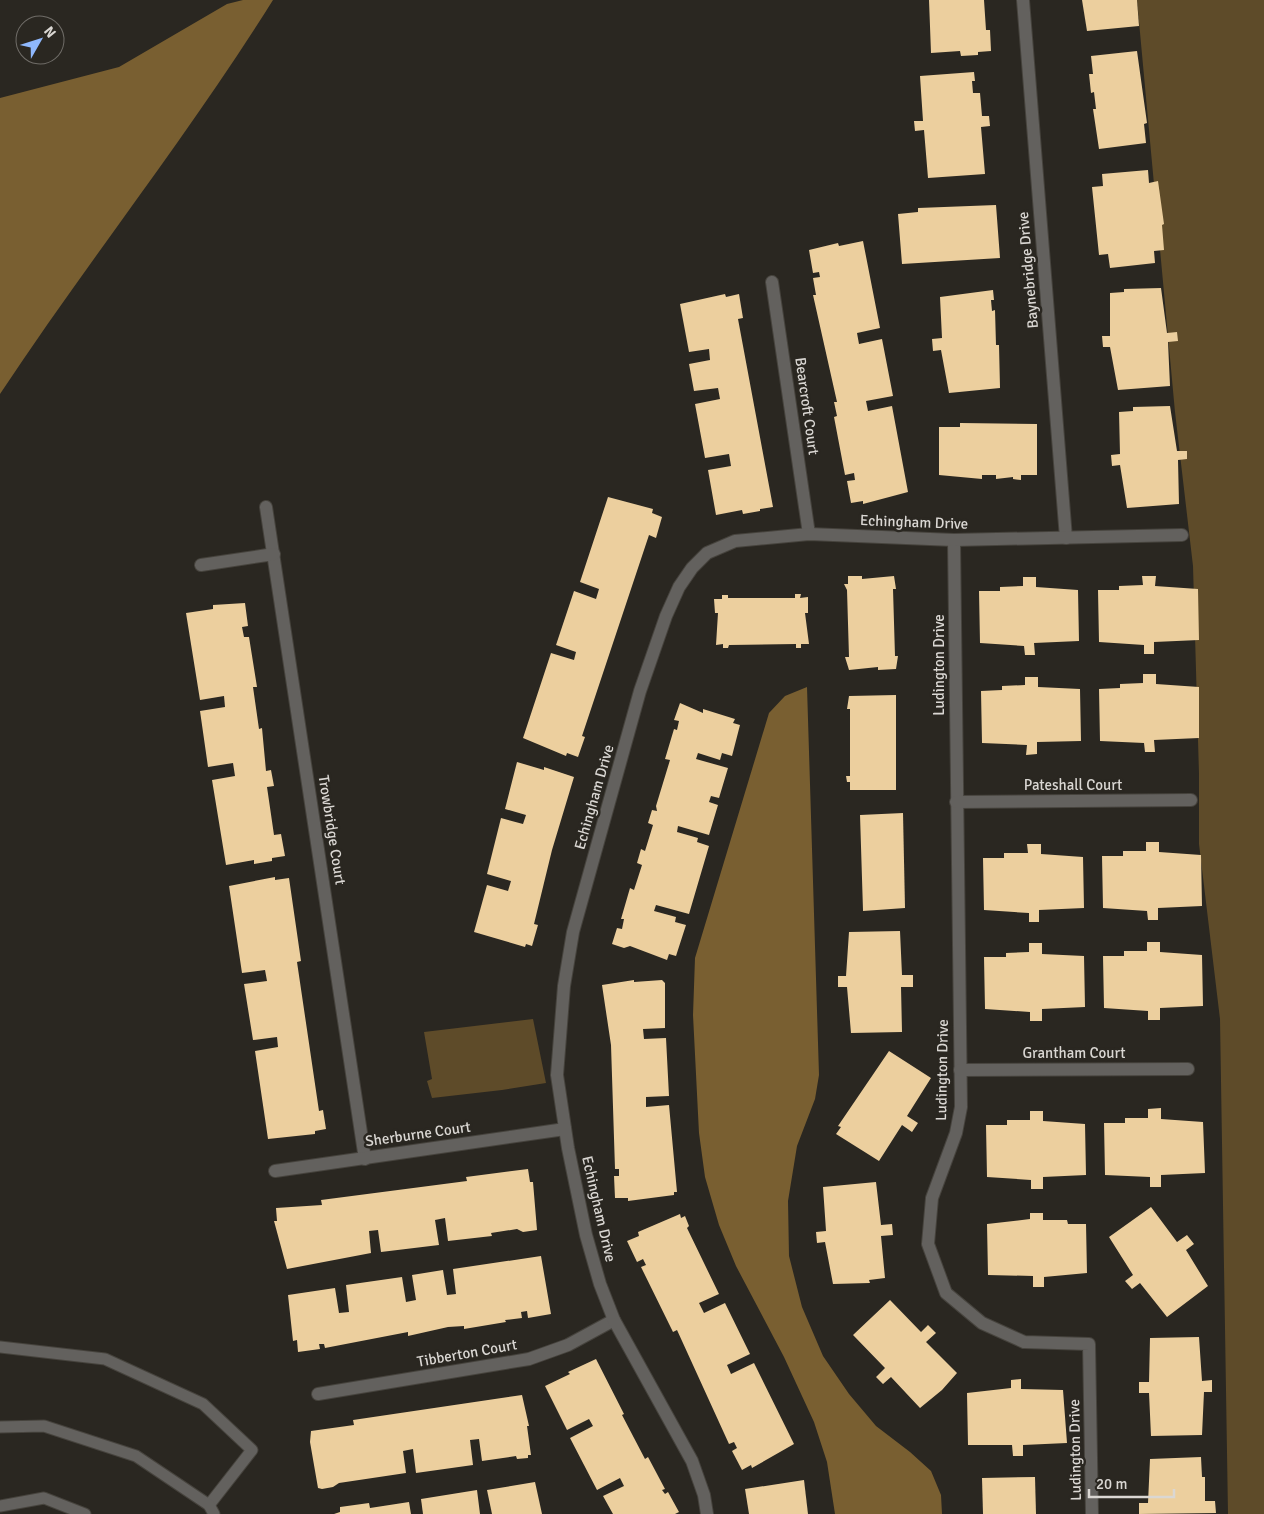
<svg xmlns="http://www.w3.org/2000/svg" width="1264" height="1514" font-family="Signika,sans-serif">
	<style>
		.green { fill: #5e4b29 }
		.water { fill: #795f31 }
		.building { fill: #eccf9e }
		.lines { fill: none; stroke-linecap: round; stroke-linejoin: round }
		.lane-casing { stroke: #46433d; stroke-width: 13 }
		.street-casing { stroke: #46433d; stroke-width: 14 }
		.lane { stroke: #63615e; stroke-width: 11 }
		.street { stroke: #63615e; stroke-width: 12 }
		.labels { text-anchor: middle; stroke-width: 5; stroke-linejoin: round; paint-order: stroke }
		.street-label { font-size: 15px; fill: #dad7d3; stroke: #2a2721 }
	</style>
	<rect width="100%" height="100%" fill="#2a2721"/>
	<g class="green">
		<path d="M1137,0h127v1514h-36l-8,-495 -21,-175v-70l-6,-208 -18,-154z"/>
		<path d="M533,1019l13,64 -44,7 -70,8 -5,-17 5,-2 -8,-47z"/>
	</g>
	<g class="water">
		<path d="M243,0h30c-85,136 -185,261 -273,394v-296l119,-31 108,-63z"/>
		<path d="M807,687l12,388 -4,24 -18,47 -9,55 1,55 13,51 21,49 26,38 27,32 34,26 21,19 10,24 1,19h-107l-8,-52 -13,-40 -30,-65 -48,-91 -17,-41 -14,-48 -6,-44 -6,-118 2,-57 74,-245 16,-17z"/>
	</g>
	<g class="building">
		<path d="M929,0h55l2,30h4l1,21 -13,1v3l-17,1 -1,-5 -29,2z"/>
		<path d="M1082,0h55l2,26 -52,5z"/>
		<path d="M1137,51l10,72 -3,1 2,19 -47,6 -6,-40h3l-2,-17 -3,1 -2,-19h4l-2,-18z"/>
		<path d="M974,72l1,9h-3l1,12h7l2,23h7l1,10 -9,1 4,47 -57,4 -4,-48 -9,1 -1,-10h9l-3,-45z"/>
		<path d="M1148,170l1,13 9,-2 6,43 -2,1 2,25 -10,1 1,12 -45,5 -2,-14 -9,1 -7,-68 11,-1 -1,-12z"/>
		<path d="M996,205l4,53 -98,6 -4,-50 20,-2v-4z"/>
		<path d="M863,241l17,87 -23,5 2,11 23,-5 11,57 -27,5 2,10 24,-5 16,86 -45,12v-3l-12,2 -4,-22 8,-1 -1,-7 -9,2 -11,-58 3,-1 -3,-14h3l-24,-107h3l-3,-17 7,-1 -1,-5 -6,1 -4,-23 29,-7 1,3z"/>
		<path d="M1161,288l6,45 10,-1 1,9 -10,1 2,44 -52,4 -8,-43h-7l-1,-11h8v-43l14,-1v-3z"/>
		<path d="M993,290l1,10h-3l1,11 3,-1 1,35h3l1,43 -51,5 -8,-43 -8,1 -1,-12 10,-1 -2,-41z"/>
		<path d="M725,294l1,3 13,-3 4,24 -5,1 35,188 -13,2v2l-17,3 -1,-4 -26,5 -8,-45 23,-4 -2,-12 -24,4 -10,-54 25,-5 -2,-11 -24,3 -5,-27 21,-4 -1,-11 -20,3 -9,-48z"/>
		<path d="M1170,406l7,45h10v8l-9,1 1,44 -52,4 -7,-43 -8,1 -1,-11 9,-1 -1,-42 14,-1v-4z"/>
		<path d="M960,423l77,1v51h-16v5l-8,-1v-2l-17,2v-4h-14v4l-43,-4v-48h21z"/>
		<path d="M608,497l45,12 -1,4 10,4 -6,21 -7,-3 -67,201 3,1 -7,20 -11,-4 -1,3 -43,-18 28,-85 23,7 2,-8 -20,-7 18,-54 22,8 3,-10 -19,-7z"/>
		<path d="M848,576h14v3l32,-3 2,13h-3l2,67h3l-2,13 -18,1v-3l-29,3 -4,-13h4l-2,-67 -3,-6h4z"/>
		<path d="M1142,576h14l-1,10 43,3 1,51 -45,2v12h-10v-9l-45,-3 -1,-52h21v-4l24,-1z"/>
		<path d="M1023,577h13v10l42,3 1,51 -45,2 1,12h-10l-1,-9 -44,-3 -1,-52h21v-4l23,-1z"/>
		<path d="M795,594h6l-1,4 8,-1v16h-3l4,31h-8v4h-5v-4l-67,1 -1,3h-5v-4l-7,1 2,-32h-3l-1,-14h8v-4h6v3h67z"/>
		<path d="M245,603l3,23 -6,1 2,10h5l8,50h-4l6,42 3,-1 4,43 5,-1 3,16 -7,1 7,48 7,-1 4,22 -13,2v3l-18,3v-4l-28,5 -14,-85 23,-4 -2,-13 -25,4 -8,-56 25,-4 -1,-11 -24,4 -14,-87 27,-4v-4z"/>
		<path d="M1143,674h13v10l43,3v51l-45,2 1,12h-10l-1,-9 -44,-2 -1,-52 21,-1v-4l23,-1z"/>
		<path d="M1025,677h13v10l42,2 1,52 -44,1v12l-11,1 1,-10 -45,-2 -1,-52 21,-1v-4l23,-1z"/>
		<path d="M896,695v95h-46v-8h-3l-1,-6h4v-67h-3l2,-13z"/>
		<path d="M680,703l23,10v-4l32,10 -2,4 7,2 -8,31 -10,-3 -2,7 -22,-7 -2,6 32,9 -9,30 -8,-2 -2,6 9,3 -9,30 -31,-9 -1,6 21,6 -1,4 12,4 -20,68 -33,-9 -2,6 22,6 -1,5 11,3 -10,31 -7,-2 -2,6 -37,-14 -6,2 -12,-4 5,-16 5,1 2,-10h-3l9,-31 4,2 8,-25 -5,-2 4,-14 4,2 8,-26 -5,-2 4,-13 5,1 -1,-5 14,-46 -5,-1 9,-30 3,1 2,-9 -5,-1z"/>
		<path d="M517,762l27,8v-3l30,10 -22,73 -18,74 4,1 -6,21 -6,-2 -1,3 -51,-15 13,-47 21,6 3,-10 -24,-7 14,-56 22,6 3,-9 -21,-6z"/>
		<path d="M903,813l2,95 -42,3 -3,-96z"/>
		<path d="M1146,842h13v10l42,3 1,51 -44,2v12h-10l-1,-9 -44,-3 -1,-52h21v-5h23z"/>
		<path d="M1027,844h14v10l42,3 1,51 -45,2v12h-10v-9l-45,-3 -1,-52h21v-5h24z"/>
		<path d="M275,877v3l14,-2 12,83 -4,1 22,149 4,-1 3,19 -11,2v3l-47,5 -13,-88 23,-4 -1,-10 -24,3 -9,-56 23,-3 -2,-11 -23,3 -13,-87z"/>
		<path d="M900,931l2,44h11v12h-12l1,45 -51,1 -4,-46h-9v-11h8l3,-44z"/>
		<path d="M1147,942h13v10l42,3 1,51 -43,2v12h-12v-9l-44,-3 -1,-52h21v-5h23z"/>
		<path d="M1029,943h13v11l42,2 1,51 -43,2v12h-12v-9l-45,-3 -1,-52h22v-4l23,-1z"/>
		<path d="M634,980v2l28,-2 3,3v45l-22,1 1,10 22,-1 3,58 -23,1v10l23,-2 8,87h-3v3l-46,6v-3h-13l-1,-22h5v-7h-4l-4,-124 -9,-60z"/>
		<path d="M889,1051l42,27 -24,38 11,7 -6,9 -10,-7 -23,36 -43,-27 5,-7 -3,-1z"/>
		<path d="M1161,1108v11l42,3 2,51 -44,2v12h-11v-10l-45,-2 -1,-52h21v-5h23v-9z"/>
		<path d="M1030,1111h13v10l42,3 1,51 -43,2v12h-12v-9l-44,-3 -1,-52h21v-5h23z"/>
		<path d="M528,1169l2,13h3l4,48 -14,2 -6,-3 -26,4 1,3 -44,5 -3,-23 -10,2 4,25 -58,7 -3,-22 -9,1 2,22 -84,16 -13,-48h3l-1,-13 46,-3 -1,-5 146,-19 -1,-4z"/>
		<path d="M876,1182l5,43 11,-1 1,11 -12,1 4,42 -16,2 1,3 -37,1 -8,-42 -8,1 -1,-11 10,-1 -3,-44z"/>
		<path d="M1151,1207l26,35 10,-7 7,9 -8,6 22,36 -41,31 -27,-34 -8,6 -7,-8 8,-6 -24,-38z"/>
		<path d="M1030,1213h13v7h24l1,4h18l1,49 -43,4v10h-11v-11l-45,-1 -1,-51 43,-5z"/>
		<path d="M680,1214l1,4 4,-2 4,10 -2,2 32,66 -20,9 5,10 21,-10 25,51 -23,11 4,9 23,-11 40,81 -42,24 -1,-3 -9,5 -10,-19 5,-3 -3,-6 -5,2 -52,-114 -4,2 -32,-65 5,-2 -3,-6 -6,3 -10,-21 12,-5 -1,-4z"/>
		<path d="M541,1256l10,58 -23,4 -1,-7 -6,1 1,6 -17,2 1,2 -42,7v-3l-16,1 -40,9v-4l-83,16 -1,-4h-5l1,5 -22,3 -1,-12 -4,1 -5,-46 47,-7 4,25 10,-1 -3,-27 56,-8 4,25 10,-2 -4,-25 31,-5 4,25 9,-1 -3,-25z"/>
		<path d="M890,1300l31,32 7,-7 8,8 -10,9 31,31 -15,17 -22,18 -29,-31 -8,7 -7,-7 9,-9 -32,-33z"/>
		<path d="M1199,1337l3,44 10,-1v12h-8l-2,43 -51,1 -2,-43h-10v-11h10l1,-44z"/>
		<path d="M596,1359l28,55 -2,1 23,44 3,-2 17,32 -3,1 3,4 3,-2 11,20 -4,2h-62l-10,-18 21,-10 -4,-8 -23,12 -27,-52 23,-12 -4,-7 -22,11 -22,-44 25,-12 -2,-2z"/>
		<path d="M1021,1379v10l42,1 4,53 -44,2v11h-10l-1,-11h-44l-1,-52 44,-5v-8z"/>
		<path d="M522,1395l7,31h-2l4,29h-3v3l-11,1 -1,-3 -34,5 -3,-22 -9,1 3,25 -57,8 -3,-24 -10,2 3,22 -67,10 -6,4 -11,2 -4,-1 -8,-46 1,-11 43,-6 -1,-5z"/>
		<path d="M1201,1457l1,20h3v24h10l1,12 -77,1v-11h9l2,-44z"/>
		<path d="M1035,1477l1,37h-53l-1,-36z"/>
		<path d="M804,1480l4,34h-59l-4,-25z"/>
		<path d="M535,1482l7,32h-50l-5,-24z"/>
		<path d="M477,1490l3,24h-57l-2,-15z"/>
		<path d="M409,1502l2,12h-77l6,-2v-5l29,-4 1,5z"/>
	</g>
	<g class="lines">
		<g class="lane-casing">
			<g id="lane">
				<path d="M0,1347l105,12 98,45 49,46 -43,55"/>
				<path d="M0,1427l44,-1 92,30 73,49 5,9"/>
				<path d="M0,1506l44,-8 41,16"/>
			</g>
		</g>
		<g class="street-casing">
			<g id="street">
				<path d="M1023,0l43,538"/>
				<path d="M772,282l37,252"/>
				<path d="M266,507l99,652"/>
				<path d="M954,540l7,567 -5,26 -24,65 -4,46 18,49 36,30 42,19 65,2 3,170"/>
				<path d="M201,565l73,-11"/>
				<path d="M956,802l235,-2"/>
				<path d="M960,1070l228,-1"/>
				<path d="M275,1171l290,-42"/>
				<path d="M318,1394l211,-35 39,-14 46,-25"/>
				<path d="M707,1514l-3,-19 -12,-34 -78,-141 -14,-36 -14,-49 -18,-87 -11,-73 7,-89 9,-54 67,-241 26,-75 13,-29 13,-19 15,-15 28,-12 74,-7 145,6 228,-5"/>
			</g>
		</g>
		<use href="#lane" class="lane"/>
		<use href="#street" class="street"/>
	</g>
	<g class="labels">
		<g class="street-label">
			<text transform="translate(1028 270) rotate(-95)" y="5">Baynebridge Drive</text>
			<text transform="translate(807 406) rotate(82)" y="5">Bearcroft Court</text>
			<text transform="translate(914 522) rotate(2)" y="5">Echingham Drive</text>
			<text transform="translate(939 665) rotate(-90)" y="5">Ludington Drive</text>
			<text x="1073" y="790">Pateshall Court</text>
			<text transform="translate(594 797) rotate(-74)" y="5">Echingham Drive</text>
			<text transform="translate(332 830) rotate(81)" y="5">Trowbridge Court</text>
			<text x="1074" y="1058">Grantham Court</text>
			<text transform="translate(942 1070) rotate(-89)" y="5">Ludington Drive</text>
			<text transform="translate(418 1134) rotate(-8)" y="5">Sherburne Court</text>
			<text transform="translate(599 1209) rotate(77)" y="5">Echingham Drive</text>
			<text transform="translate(467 1353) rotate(-10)" y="5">Tibberton Court</text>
			<text transform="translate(1075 1450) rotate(-91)" y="5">Ludington Drive</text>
		</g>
	</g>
	<g transform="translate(40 40) rotate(51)"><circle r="24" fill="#2a2721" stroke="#706d68"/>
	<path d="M0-4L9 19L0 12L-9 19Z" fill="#8fb8fd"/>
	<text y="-8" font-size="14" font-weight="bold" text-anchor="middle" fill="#dad7d3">N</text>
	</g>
	<path d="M1089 1489v8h85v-8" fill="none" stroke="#dad7d3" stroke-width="2.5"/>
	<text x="1096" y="1489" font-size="15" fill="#dad7d3" stroke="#2a2721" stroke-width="4" paint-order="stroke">20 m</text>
</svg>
